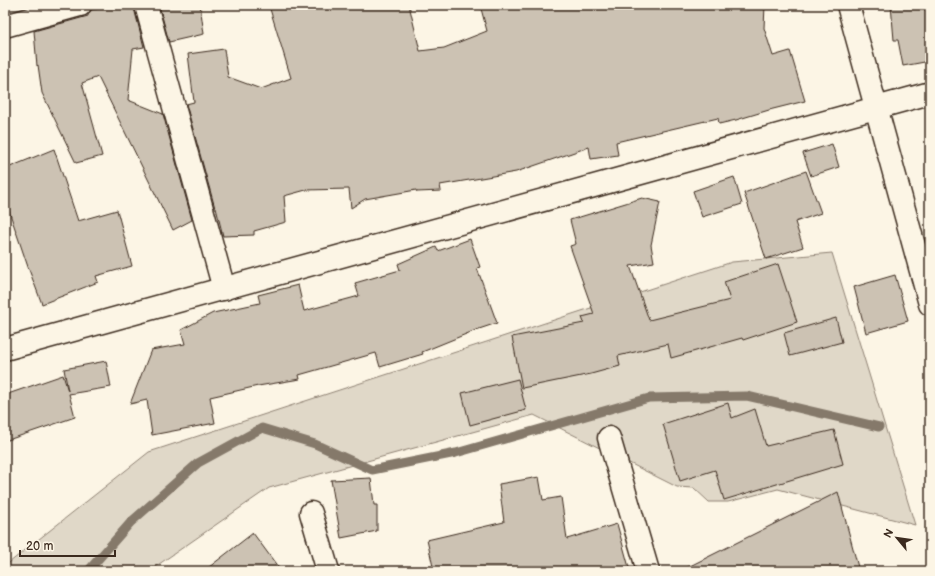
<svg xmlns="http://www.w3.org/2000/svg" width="935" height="576" font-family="'Balsamiq Sans',sans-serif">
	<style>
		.green { fill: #e0d8c8; stroke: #8e8173 }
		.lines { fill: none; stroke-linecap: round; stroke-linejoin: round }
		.stream { stroke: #85796b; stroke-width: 9 }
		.building { fill: #ccc2b3; stroke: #3b2a1e }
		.street-casing { stroke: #3b2a1e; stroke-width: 25 }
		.street { stroke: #fcf5e5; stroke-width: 22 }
	</style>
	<rect width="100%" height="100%" fill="#fcf5e5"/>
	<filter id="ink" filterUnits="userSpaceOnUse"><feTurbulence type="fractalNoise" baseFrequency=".025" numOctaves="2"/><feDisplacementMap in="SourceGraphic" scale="8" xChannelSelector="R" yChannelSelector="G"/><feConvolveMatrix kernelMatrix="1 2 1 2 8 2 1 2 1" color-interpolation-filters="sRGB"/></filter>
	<g filter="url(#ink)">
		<path class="green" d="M832,253l83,272 -137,-36 -50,13h-19l-15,-14 -17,-1 -143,-72 -265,73 -120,83h-144v-5l144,-114 583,-190z"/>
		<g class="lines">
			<path class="stream" d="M88,571l43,-49 67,-59 64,-35 53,16 57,26 84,-17 193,-55 98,-2 132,31"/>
		</g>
		<g class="building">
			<path d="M115,5h19v3l10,39 -11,2 -5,51 35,14 29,106 -19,10 -75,-153 -16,6 20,73 -26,7 -34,-70 -4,-28 -1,1 -3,-35 54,-15v-1l3,-5z"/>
			<path d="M159,5h41l4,29 -35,8z"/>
			<path d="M296,5h113l11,46 24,-3 43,-17 -7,-26h285l-1,23 9,28 17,-5 15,50 -36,9 -33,10 -17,4 -1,-6 -102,24 2,13 -27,4 -2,-12 -73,25 -76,13 1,6 -24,1 -1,-2 -51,9 -14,9 -2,-19 -43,1 -22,6 2,26 -32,9v4l-31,1 -7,-28h-1l-29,-104 8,-2 -6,-48 36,-5 4,28 33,12 30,-11 -21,-69z"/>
			<path d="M891,5h39v56l-27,5 -5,-26h-4z"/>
			<path d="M832,144l7,23 -28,9 -8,-23z"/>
			<path d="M54,149l24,72 39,-11 15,56 -36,10 2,6 -56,22 -14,-37 -23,-68v-30z"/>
			<path d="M806,171l15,42 -26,9 8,25 -37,12 -22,-66z"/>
			<path d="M734,177l8,27 -40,13 -9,-26z"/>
			<path d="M642,198l18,4 -9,43 3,17 -24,4 19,54 81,-20 -6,-18 54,-18 19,58 -54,18 -1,-2 -71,20 -3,-14 -50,12 2,10 -29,8 -69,14 -10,-51 72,-14 -2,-6 12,-3 -24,-68 6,-2 -6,-24z"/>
			<path d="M470,239l10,28 -3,1 20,55 -21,7 -54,22 1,2 -43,13 -4,-14 -77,22 1,4 -42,7 -48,11 5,26 -63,12 -5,-35 -17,4 21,-54 34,-6 -4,-14 32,-17 47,-10 -2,-8 40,-10 6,26 55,-15 -4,-13 45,-13 -2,-6 38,-17 2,4z"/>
			<path d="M895,275l13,46 -42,12 -12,-46z"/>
			<path d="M836,318l6,24 -52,14 -6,-23z"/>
			<path d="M106,361l5,26 -42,7 6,23 -70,24v-46l58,-20 5,16 -4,-22z"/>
			<path d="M518,379l8,31 -56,15 -8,-32z"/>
			<path d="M728,403l4,15 23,-9 11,37 68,-16 9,34 -119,36 -9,-30 -35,11 -17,-57z"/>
			<path d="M539,477l4,23 18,-3 6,42 50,-15 13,47h-196l-7,-31 77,-18 -5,-38z"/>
			<path d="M371,478l3,27h3v26l-36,7 -10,-58z"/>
			<path d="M838,492l21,79h-179z"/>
			<path d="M253,533l28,38h-77z"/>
		</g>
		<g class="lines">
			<g class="street-casing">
				<g id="street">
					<path d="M146,5l78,284"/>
					<path d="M848,5l82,299"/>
					<path d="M5,26l75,-21"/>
					<path d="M5,349l925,-256"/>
					<path d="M609,438l39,133"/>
					<path d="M311,513l17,58"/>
				</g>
			</g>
			<use href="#street" class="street"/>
		</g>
	</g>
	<rect width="935" height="576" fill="none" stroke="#fcf5e5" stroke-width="20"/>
	<rect x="10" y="10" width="915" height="556" fill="none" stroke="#3b2a1e" stroke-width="1.5" filter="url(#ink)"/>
	<g transform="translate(897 538) rotate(299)" stroke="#fcf5e5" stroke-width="3" paint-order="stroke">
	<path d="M0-3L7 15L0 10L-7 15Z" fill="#3b2a1e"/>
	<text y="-6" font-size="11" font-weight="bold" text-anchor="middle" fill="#3b2a1e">N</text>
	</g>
	<path d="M20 550v6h95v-6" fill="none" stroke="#3b2a1e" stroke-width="2"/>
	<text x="26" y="550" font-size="12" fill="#3b2a1e" stroke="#fcf5e5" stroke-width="3" paint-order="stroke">20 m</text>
</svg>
